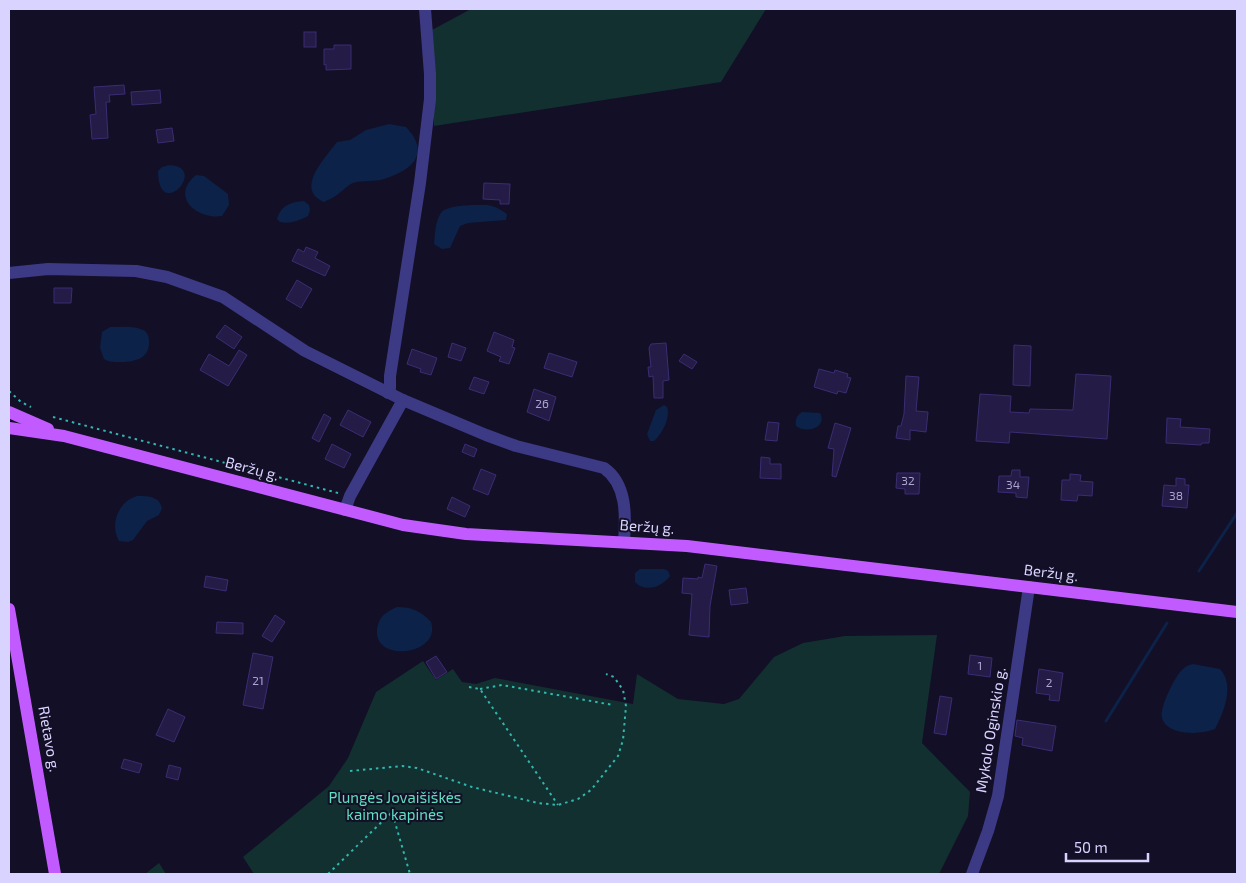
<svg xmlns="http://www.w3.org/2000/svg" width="1246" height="883" font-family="'Exo 2',sans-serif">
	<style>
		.green { fill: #12302f }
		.water { fill: #0c2248 }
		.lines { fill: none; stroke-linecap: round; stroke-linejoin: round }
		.stream { stroke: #0c2248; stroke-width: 3 }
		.building { fill: #241b47; stroke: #3b2d73 }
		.path { stroke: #2fb8b0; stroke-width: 2; stroke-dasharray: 2.5 4; stroke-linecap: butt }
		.minor { stroke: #3d3a85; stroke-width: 12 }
		.major { stroke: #c25bff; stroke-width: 12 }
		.labels { text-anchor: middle; stroke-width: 4; stroke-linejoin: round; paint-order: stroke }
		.number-label { font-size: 12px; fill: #aca6d1 }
		.street-label { font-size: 15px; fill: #d9d4ff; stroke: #130f26 }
		.park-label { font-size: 15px; fill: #5fe0c0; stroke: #130f26 }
	</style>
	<rect width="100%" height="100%" fill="#130f26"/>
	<g class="green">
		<path d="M471,9h295l-45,73 -287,44v-43l-4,-52z"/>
		<path d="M937,635l-15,108 48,49 -2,24 -29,58h-685l-11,-17 86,-71 19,-28 28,-66 47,-31 13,19 17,-11 9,13 14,2 19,-6 138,26 4,-30 41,25 46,5 15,-5 35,-42 29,-14 42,-7z"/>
		<path d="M159,863l7,11h-21z"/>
	</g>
	<g class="water">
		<path d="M389,124l17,3c25,26 7,43 -22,52 -9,3 -21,1 -31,4 -7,3 -12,10 -19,14 -3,2 -7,3 -10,5 -30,-13 2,-45 13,-60l13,-2 16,-10z"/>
		<path d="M169,165c41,2 -11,58 -11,6l4,-4z"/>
		<path d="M196,175l8,1 24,18 1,11 -7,11c-24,4 -53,-19 -26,-41z"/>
		<path d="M304,201l5,4 1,5 -2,6c-10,5 -18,8 -28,6l-3,-3c4,-14 14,-17 27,-18z"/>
		<path d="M487,205c8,1 13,4 20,9l-1,6 -38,3 -8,3 -10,22 -8,1 -8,-5c1,-9 1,-23 7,-31 6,-9 36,-8 46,-8z"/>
		<path d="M110,327c11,0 25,-2 35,4 3,3 4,6 4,10 1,19 -16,21 -30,21 -6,0 -10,0 -15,-3l-4,-11 2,-16z"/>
		<path d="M664,405l3,2c4,10 -5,27 -13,34h-4l-3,-7 9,-24z"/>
		<path d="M802,412l18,1c8,15 -15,21 -24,13 -1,-6 0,-10 6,-14z"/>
		<path d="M137,496c11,0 22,0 25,12l-3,7 -12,6 -14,19 -5,2 -9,-1c-10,-17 0,-40 18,-45z"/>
		<path d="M640,569h24l4,2 2,5c-8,11 -25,17 -35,6v-9z"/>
		<path d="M397,607c15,0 24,4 34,15 11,33 -58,42 -54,7 2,-13 9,-17 20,-22z"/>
		<path d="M1193,664l27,5c15,16 4,43 -5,60 -14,6 -48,7 -53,-11 -3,-9 13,-43 21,-49 3,-3 6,-4 10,-5z"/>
	</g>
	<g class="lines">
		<g class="stream">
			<path d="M1199,571l38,-58"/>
			<path d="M1106,721l61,-98"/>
		</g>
	</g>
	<g class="building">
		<rect x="304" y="32" width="12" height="15"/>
		<path d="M334,45h17v24l-25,1v-6l-2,1v-16h10z"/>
		<path d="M124,85l1,9 -16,1 1,7h-4l2,36 -16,1 -2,-24 6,-1 -2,-27z"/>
		<path d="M160,90l1,13 -29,2 -1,-13z"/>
		<path d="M172,128l2,13 -16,2 -2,-13z"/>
		<path d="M484,183l26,1 -1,20h-9v-4l-17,-1z"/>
		<path d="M306,247l12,5 -3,6 15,8 -5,10 -33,-15 6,-12 6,3z"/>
		<path d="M297,280l15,9 -11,19 -15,-9z"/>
		<path d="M54,288h18l-1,15h-17z"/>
		<path d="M225,325l17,12 -8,12 -18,-12z"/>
		<path d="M494,332l20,8 -2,7 3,1 -6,16 -10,-3 2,-4 -14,-6z"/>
		<path d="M452,343l14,5 -5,13 -13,-4z"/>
		<path d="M666,343l3,37 -6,1v17h-9l-1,-22 -4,1 -1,-10h3l-2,-19 2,-4z"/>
		<path d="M1014,345l17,1 -1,40 -17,-1z"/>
		<path d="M412,349l25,9 -6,17 -11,-3 1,-3 -14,-5z"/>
		<path d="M239,350l8,5 -19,31 -28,-16 9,-16 20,12z"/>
		<path d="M549,353l28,9 -5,15 -28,-9z"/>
		<path d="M684,354l13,8 -5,7 -13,-8z"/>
		<path d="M819,369l15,4 1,-3 13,4 -1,3 4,1 -5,15 -8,-2 -1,3 -23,-7z"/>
		<path d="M1076,374l35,2 -4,63 -97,-7 -1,11 -33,-2 4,-47 31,2 -1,16 19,1 1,-4 43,1z"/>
		<path d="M906,376l13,1 -3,34 12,1 -2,20 -16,-2v10l-14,-2 2,-12h3l3,-12z"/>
		<path d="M474,377l15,5 -5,12 -15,-5z"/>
		<path d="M534,389l22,8 -7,24 -22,-9z"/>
		<path d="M348,410l23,12 -8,15 -23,-12z"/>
		<path d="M324,414l7,4 -12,24 -7,-4z"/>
		<path d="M1167,418l14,1 -1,8 30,2 -1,14h-7l-1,2 -35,-2z"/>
		<path d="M768,422l11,1 -2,18 -12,-1z"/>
		<path d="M835,423l16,5 -15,49 -4,-1 2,-27 -6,-1z"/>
		<path d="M332,444l19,10 -7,14 -19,-9z"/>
		<path d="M465,444l12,5 -3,8 -12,-5z"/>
		<path d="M761,457l9,1v6h11v15l-21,-1z"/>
		<path d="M481,469l15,6 -8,20 -15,-6z"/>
		<path d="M1012,470h8v7h9l-2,21 -11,-1v-4l-18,-1 1,-16h12z"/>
		<path d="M897,473h23l-1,21h-14v-5l-9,-1z"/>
		<path d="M1070,474l11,1 -1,6 13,1 -1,14 -14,-1 -1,6 -16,-1 1,-20h8z"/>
		<path d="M1176,478l9,1v6h4l-2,23 -25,-2 2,-21 12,1z"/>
		<path d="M452,497l18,9 -5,11 -18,-8z"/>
		<path d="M705,564l12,2 -7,40 -1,31 -20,-2 3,-41 -10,-1 1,-15 15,1v-2l4,1z"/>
		<path d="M206,576l22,4 -2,11 -22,-4z"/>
		<path d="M746,588l2,15 -17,2 -2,-15z"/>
		<path d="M275,615l10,7 -13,20 -10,-6z"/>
		<path d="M217,622l26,1v11l-27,-1z"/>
		<path d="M253,653l20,4 -10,52 -20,-4z"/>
		<path d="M970,655l22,3 -2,19 -22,-3z"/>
		<path d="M436,656l11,16 -11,7 -10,-17z"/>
		<path d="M1039,669l24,4 -4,28 -10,-1 1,-5 -14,-2z"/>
		<path d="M940,696l12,2 -6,37 -12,-2z"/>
		<path d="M168,709l17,8 -11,25 -18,-7z"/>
		<path d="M1017,720l39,6 -4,25 -30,-6 1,-7 -8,-2z"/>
		<path d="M124,759l18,5 -3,9 -18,-5z"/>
		<path d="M169,765l12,3 -3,12 -12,-3z"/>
	</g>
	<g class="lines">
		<g class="path">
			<path d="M9,391l12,11 10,5"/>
			<path d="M53,417l285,76"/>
			<path d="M469,687l11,2 78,116"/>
			<path d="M480,689l22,-4 111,20"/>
			<path d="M350,771l52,-5 15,2 55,19 66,16 20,2 20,-6 13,-9 27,-34 5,-16 3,-34 -3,-16 -9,-13 -8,-3"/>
			<path d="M328,874l64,-62 18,62"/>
		</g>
		<g class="minor">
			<path d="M9,273l39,-4 88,2 31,6 56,20 82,54 98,49 83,35 30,11 88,22c23,16 22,48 20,74"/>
			<path d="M388,393l2,-5v-12l30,-193 10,-84v-25l-5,-65"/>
			<path d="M345,510l5,-14 53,-96"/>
			<path d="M972,874l16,-43 10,-35 31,-209"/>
		</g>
		<g class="major">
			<path d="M9,412l39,17"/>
			<path d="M9,428l55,8 339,89 63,9 221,12 550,66"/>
			<path d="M9,609l46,265"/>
		</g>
	</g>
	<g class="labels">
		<g class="number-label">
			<text x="542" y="408">26</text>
			<text x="908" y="485">32</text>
			<text x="1013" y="489">34</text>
			<text x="1176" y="500">38</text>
			<text x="980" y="670">1</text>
			<text x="258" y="685">21</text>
			<text x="1049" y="687">2</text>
		</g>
		<g class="street-label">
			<text transform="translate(252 469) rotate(15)" y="5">Beržų g.</text>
			<text transform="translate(647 527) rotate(4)" y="5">Beržų g.</text>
			<text transform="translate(1051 573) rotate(7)" y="5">Beržų g.</text>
			<text transform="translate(991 730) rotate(-81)" y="5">Mykolo Oginskio g.</text>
			<text transform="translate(49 739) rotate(80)" y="5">Rietavo g.</text>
		</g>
		<g class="park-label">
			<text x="395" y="803">Plungės Jovaišiškės<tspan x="395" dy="17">kaimo kapinės</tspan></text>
		</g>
	</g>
	<rect width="1246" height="883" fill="none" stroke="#d9d4ff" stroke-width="20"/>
	<path d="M1066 853v8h82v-8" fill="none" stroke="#d9d4ff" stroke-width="2.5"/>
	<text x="1074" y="853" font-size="15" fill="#d9d4ff" stroke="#130f26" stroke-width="4" paint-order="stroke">50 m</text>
</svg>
